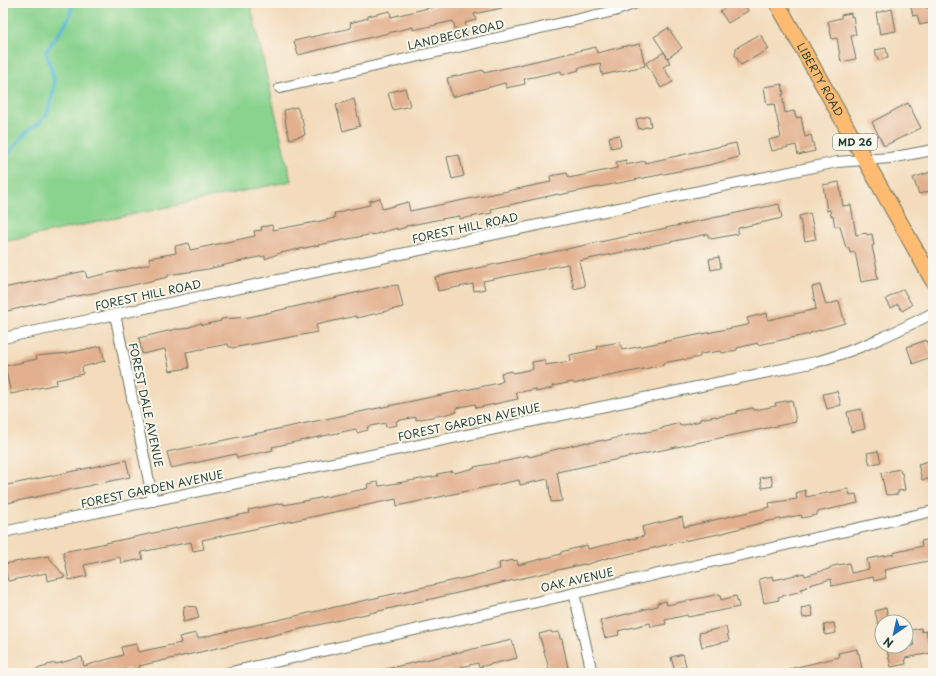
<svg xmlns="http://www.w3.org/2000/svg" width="936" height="676" font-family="'Playpen Sans',sans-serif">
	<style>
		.green { fill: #8ad38f; stroke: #548862 }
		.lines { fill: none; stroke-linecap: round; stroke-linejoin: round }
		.stream { stroke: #5cb9da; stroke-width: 3.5 }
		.building { fill: #e2b08e }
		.minor-casing { stroke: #697463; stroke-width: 12 }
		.primary-casing { stroke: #697463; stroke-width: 17 }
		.minor { stroke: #fff; stroke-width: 10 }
		.primary { stroke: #ffbb71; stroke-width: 15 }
		.labels { text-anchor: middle; stroke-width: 4; stroke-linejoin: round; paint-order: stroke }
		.shield { fill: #fbf7ec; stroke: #61756b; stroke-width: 1 }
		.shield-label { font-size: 10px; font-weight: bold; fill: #1f3d34 }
		.street-label { font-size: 11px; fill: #1f3d34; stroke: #fbf7ec }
	</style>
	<rect width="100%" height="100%" fill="#fbf7ec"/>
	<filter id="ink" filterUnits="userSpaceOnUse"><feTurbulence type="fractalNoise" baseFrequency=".025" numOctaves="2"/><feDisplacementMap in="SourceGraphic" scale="8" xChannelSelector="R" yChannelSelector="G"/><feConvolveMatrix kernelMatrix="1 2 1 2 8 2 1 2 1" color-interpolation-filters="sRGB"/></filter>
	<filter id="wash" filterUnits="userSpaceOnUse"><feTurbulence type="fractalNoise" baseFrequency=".012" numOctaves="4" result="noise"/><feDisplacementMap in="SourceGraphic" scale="16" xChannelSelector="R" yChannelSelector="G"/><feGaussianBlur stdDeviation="0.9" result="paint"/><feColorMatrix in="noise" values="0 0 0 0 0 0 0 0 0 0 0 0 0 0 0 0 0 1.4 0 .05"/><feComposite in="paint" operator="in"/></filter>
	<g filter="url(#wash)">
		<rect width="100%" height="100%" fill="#f3dbbb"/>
		<path class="green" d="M3,3h247l41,178 -288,61z"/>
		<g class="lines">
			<path class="stream" d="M3,160l24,-29 12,-8 9,-11 6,-23v-10l-8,-27c8,-16 26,-29 26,-49"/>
		</g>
		<g id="blocks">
			<g class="building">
				<path d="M449,3h52l1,5 -28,6 2,6 -11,3 3,14 -10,2 -5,-18 -40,9v-3l-115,28 -4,-14 57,-13 -1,-5 18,-5v-2l22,-5 1,6z"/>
				<path d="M734,3h10l4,8 -20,12 -8,-12z"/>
				<path d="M925,4l1,4 7,-2v16l-13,3 -3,-10 -4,1 -2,-9z"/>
				<path d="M892,9l4,22 -16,3 -4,-21z"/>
				<path d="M851,13v4l2,-1 3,19 -5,1 5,23 -15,3 -4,-24 -5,1 -4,-18 13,-3v-3z"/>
				<path d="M668,28l14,20 -14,10 -14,-21z"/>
				<path d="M760,34l9,15 -28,16 -6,-10 1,-7z"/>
				<path d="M640,44l5,22 -43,9 -2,-12 -22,5 1,2 -17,5 -1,-4 -37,8 1,5 -19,4 -1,-5 -53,14 -5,-19 36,-8 1,3 112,-26 1,6 33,-8 1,1z"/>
				<path d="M886,48l2,10 -10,2 -3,-10z"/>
				<path d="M664,52l6,11 -7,4 10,15 -12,6 -15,-25z"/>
				<path d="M782,84l2,10h-2l3,19 9,-2 2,7 5,-1 4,20 6,-2 4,16 -17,4 -2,-10 -24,6 -3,-11 12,-3 -7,-33 -7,1 -3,-18z"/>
				<path d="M405,88l5,18 -17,4 -5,-17z"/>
				<path d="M354,99l6,27 -17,5 -7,-26z"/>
				<path d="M908,103l13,25 -37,18 -12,-24z"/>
				<path d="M297,107l4,11h1l3,17 -15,4 -4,-14 -2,-15z"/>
				<path d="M649,116l2,10 -12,3 -3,-10z"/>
				<path d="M619,135l2,11 -10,2 -2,-11z"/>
				<path d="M736,143l3,14 -30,8 -150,30 -1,-1 -67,15 1,4 -32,6v-3l-19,3 -35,7v1l-9,3v-2l-24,7v-1l-93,19 -15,6v-3l-6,1 -51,12 -40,6v2l-39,9 -83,16 -43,10v-24l82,-17 2,7 63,-14 -1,-6 27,-5 -1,-7 14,-3 1,7 65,-14 -1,-5 8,-1 -1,-3 11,-2 1,5 43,-8 19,-4 -1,-5 9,-1 -1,-1 28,-6 -1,-4 11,-3 2,11 26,-7 2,9 141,-29 -1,-6 17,-3 2,5 48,-10 -1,-6 10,-2v5l19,-4v2z"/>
				<path d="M459,155l5,21 -12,3 -5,-22z"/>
				<path d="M933,171v19l-14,4 -6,-16z"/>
				<path d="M839,182l4,24 8,-1 5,30 10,-2 1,2 5,-1 2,11 -2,1 5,23h-1l2,10 -17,3 -6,-30 -5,1 -1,-5h-3l-6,-22 -5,1 -2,-11h-2l-1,-6 -3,1 -4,-26z"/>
				<path d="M779,204l3,14 -44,10v6l-27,5v-2h-3v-3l-129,27 6,25 -11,3 -6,-25 -85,17 2,8 -11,2 -1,-7 -35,7 -3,-14z"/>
				<path d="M810,213l6,26 -11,2 -6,-25z"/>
				<path d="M719,257l2,11 -10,2 -2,-11z"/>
				<path d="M391,285v1l7,-1 5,22 -46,11 -1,-2 -40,9 2,7 -86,16v-1h-3l-1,-3 -42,8 3,16 -19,3 -5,-22 -23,5 -3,-16 37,-9h8l17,-6 1,2 19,-4v-2l28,-2z"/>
				<path d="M820,285l6,20 13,-4 6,22 -35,10v1l-52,11v-2l-21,5v2l-15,3 -1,-2 -21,3v3l-15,3 -1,-1 -21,4 1,2 -75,15 -15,4 -1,-2 -21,4 1,2 -17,4v-3l-20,4 2,6 -42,9 -1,-4 -19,4 1,4 -15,3 -26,5v-3l-20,4 1,4 -11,2 -1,-4 -18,4 1,3 -11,3 -1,-4 -84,18 1,3 -36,8 -1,-4 -65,14 -4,-16 332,-69 4,-2 -2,-8 11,-2 1,2 20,-4 -1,-7 12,-2 2,5 25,-4 -1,-6 28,-6 -1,-3 23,-4 2,8 125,-25 2,-1 -2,-6 20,-5 1,7 48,-11 -4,-22z"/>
				<path d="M903,289l9,16 -10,6 -4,-7 -7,4 -5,-9z"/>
				<path d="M926,340l6,16 -19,8 -6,-17z"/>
				<path d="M101,346l4,15 -23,6 1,7 -27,6 1,4 -46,10 -6,-28 32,-7 -1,-3 32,-3z"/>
				<path d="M837,391l4,14 -14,4 -4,-15z"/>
				<path d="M792,400l4,22 -239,50 5,29 -11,1 -3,-23 -28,6 -1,-5 -122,26 -1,-7 -194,41 2,9 -11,2 -2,-9 -50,10 2,7 -22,4 -1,-6 -36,8 3,11 -18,4 -6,-28 186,-39 -1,-3 35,-7 1,2 81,-16 3,-1 -1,-4 11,-2 1,4h1l58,-10 -1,-2 16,-3 1,2 21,-5 -1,-1 38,-7v-1l16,-4 1,2 20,-5v-1l38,-9 1,1 16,-3v1l37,-9v1l21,-4v-1l17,-5 1,3 20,-5v-2l16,-3v1l21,-4v-2l16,-3 1,2 22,-4 -1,-3z"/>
				<path d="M861,409l4,20 -14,3 -4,-20z"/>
				<path d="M878,451l3,11 -11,3 -3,-12z"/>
				<path d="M126,460l4,17 -127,27v-18z"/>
				<path d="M933,460v18l-11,2 -4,-16z"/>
				<path d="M900,469l1,4h1l3,17 -7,1v3l-12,1 -5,-22z"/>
				<path d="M771,476l2,10 -11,2 -2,-10z"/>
				<path d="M848,489l2,6 6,-1 2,9 -41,9v3l-15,3 -1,-3 -37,7 -45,12 -36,7 -72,17v-1l-26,8 -1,-1 -445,102 1,2 -11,3v-2h-3l-16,4h-76v-3l13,-4v-1l9,-2v1l26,-7 2,9 39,-11 -2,-8 15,-3 2,8 43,-9 -2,-6 17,-4 2,5 275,-62 27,-7 -1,-6 15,-3v1l3,-1 1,5 43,-11v-2l26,-7 1,4 26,-6 30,-7 -2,-9 40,-10 2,10 86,-20 -1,-4 28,-4 -1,-6 9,-3 1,7z"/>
				<path d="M933,539v21l-49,10 2,8 -12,3 -1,-4 -41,9 -1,-7 -25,7 1,1 -6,2 1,2 -24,6 1,3 -15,3 -5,-24 14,-3 1,4 30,-7 1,3 24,-7v-1l4,-2 16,-3 2,10 18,-4 -2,-10 27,-5 -1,-1 29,-7 -1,-5z"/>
				<path d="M48,556l17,21 -18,4 -1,-8 -38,8 -4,-17z"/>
				<path d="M720,594l1,6 15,-4 3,11 -51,10 -1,-2 -22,5 1,4 -15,3 -1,-4 -32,8 1,4 -14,3 -5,-17 57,-15v-3l9,-2 1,4z"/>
				<path d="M184,606l12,1 3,11 -16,4z"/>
				<path d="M811,606l2,10 -10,2 -2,-10z"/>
				<path d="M886,608l3,14h-7v1l-4,1 -3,-13z"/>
				<path d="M834,623l2,10 -11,2 -1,-10z"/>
				<path d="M726,627l3,14 -27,6 -3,-14z"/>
				<path d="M921,628l1,4 4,-1 5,22 -26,5 1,6 -15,3 -5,-21h28l-3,-16z"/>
				<path d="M551,631l1,2 7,-1 1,7h2l7,34h-13l-1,-3 -5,2 -11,-38z"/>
				<path d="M512,640l5,18 -38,9 -1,-4 -17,4 1,6h-10l-1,-4 -21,4h-43l-1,-4z"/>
				<path d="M857,649v4h2l3,16 -7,2 1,2h-66l-1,-4 50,-12 -1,-4z"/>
				<path d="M683,654l3,12 -12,3 -3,-12z"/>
			</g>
		</g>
	</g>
	<g filter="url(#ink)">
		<use href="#blocks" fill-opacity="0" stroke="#697463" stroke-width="1"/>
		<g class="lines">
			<g class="minor-casing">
				<g id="minor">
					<path d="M280,88l334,-77 22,-8"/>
					<path d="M115,314l38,187"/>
					<path d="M3,338l834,-176 53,-4 43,-8"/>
					<path d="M3,532l813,-170c42,-12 78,-29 117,-49"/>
					<path d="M574,593l18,80"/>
					<path d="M227,673l706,-162"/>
				</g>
			</g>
			<g class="primary-casing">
				<g id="primary">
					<path id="s1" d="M777,3l156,278"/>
				</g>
			</g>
			<use href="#minor" class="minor"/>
			<use href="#primary" class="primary"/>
		</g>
	</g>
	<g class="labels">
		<rect class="shield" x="833" y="134" width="44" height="16" rx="3"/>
		<g class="shield-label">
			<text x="855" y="146">MD 26</text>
		</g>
		<g class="street-label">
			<text transform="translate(456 35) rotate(-13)" y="4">LANDBECK ROAD</text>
			<text dy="4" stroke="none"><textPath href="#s1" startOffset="88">LIBERTY ROAD</textPath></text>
			<text transform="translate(465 228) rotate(-12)" y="4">FOREST HILL ROAD</text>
			<text transform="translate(148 295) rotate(-12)" y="4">FOREST HILL ROAD</text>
			<text transform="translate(146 405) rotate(78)" y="4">FOREST DALE AVENUE</text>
			<text transform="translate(469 422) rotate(-12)" y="4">FOREST GARDEN AVENUE</text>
			<text transform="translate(152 489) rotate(-12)" y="4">FOREST GARDEN AVENUE</text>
			<text transform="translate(577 580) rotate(-13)" y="4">OAK AVENUE</text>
		</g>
	</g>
	<rect width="936" height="676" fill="none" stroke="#fbf7ec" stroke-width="16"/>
	<g transform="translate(894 634) rotate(214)"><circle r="19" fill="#fbf7ec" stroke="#a3ada2"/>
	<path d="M0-3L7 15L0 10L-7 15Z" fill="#1f6fb2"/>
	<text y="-6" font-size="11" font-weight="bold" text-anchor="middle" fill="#1f3d34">N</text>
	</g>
</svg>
